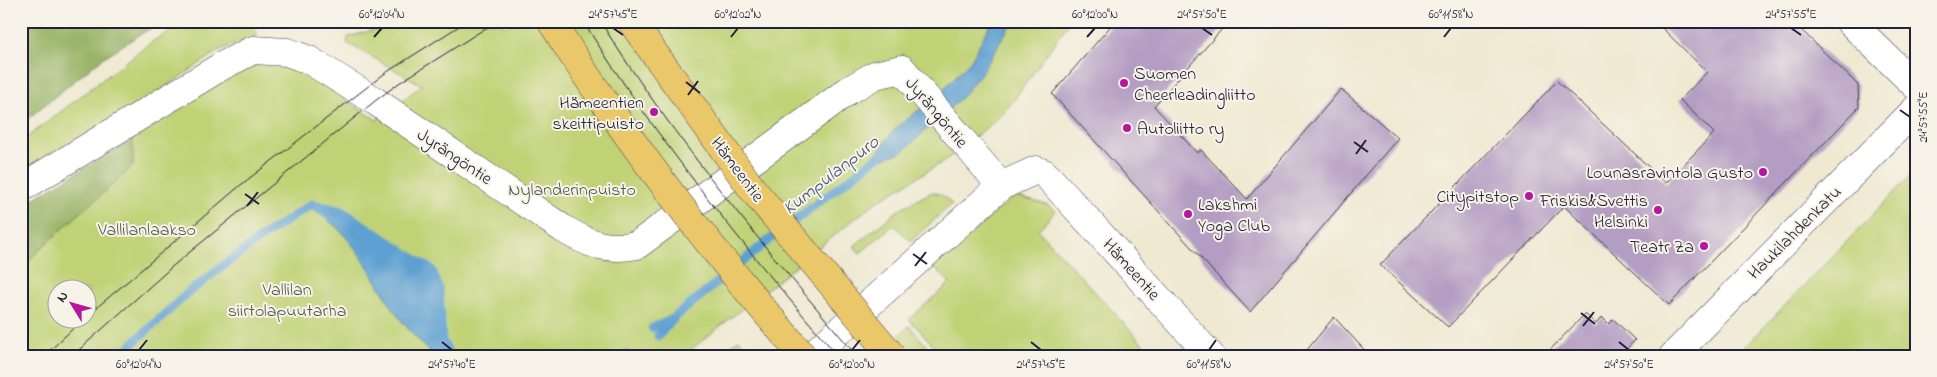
<svg xmlns="http://www.w3.org/2000/svg" width="1937" height="377" font-family="'Indie Flower',sans-serif">
	<style>
		.green { fill: #c0d275; stroke: #717a58; fill-rule: evenodd }
		.forest { fill: #98b466; stroke: #5d6b50 }
		.water { fill: #5ea0d2; stroke: #406186 }
		.lines { fill: none; stroke-linecap: round; stroke-linejoin: round }
		.stream { stroke: #5ea0d2; stroke-width: 9 }
		.building { fill: #b49dc3 }
		.minor-casing { stroke: #414052; stroke-width: 29 }
		.tertiary-casing { stroke: #414052; stroke-width: 29 }
		.minor { stroke: #fff; stroke-width: 28 }
		.tertiary { stroke: #fff; stroke-width: 28 }
		.tram { stroke: #22223b; stroke-width: 1 }
		.primary-bridge-casing { stroke: #414052; stroke-width: 29; stroke-linecap: butt }
		.primary-bridge { stroke: #eac769; stroke-width: 28 }
		.ticks { fill: none; stroke: #22223b; stroke-width: 2 }
		.poi-dot { fill: #b5179e; stroke: #f7f3e8; stroke-width: 2 }
		.labels { text-anchor: middle; stroke-width: 4; stroke-linejoin: round; paint-order: stroke }
		.poi-label { font-size: 18px; fill: #22223b; stroke: #f7f3e8; text-anchor: end }
		.street-label { font-size: 18px; fill: #22223b; stroke: #f7f3e8 }
		.park-label { font-size: 18px; fill: #51574c; stroke: #f7f3e8 }
		.water-label { font-size: 19px; font-style: italic; fill: #3a5477; stroke: #f7f3e8 }
		.neatline { fill: none; stroke: #22223b; stroke-width: 2 }
		.ticks-label { font-size: 12px; text-anchor: middle; fill: #22223b }
	</style>
	<rect width="100%" height="100%" fill="#f7f3e8"/>
	<filter id="ink" filterUnits="userSpaceOnUse"><feTurbulence type="fractalNoise" baseFrequency=".02" numOctaves="2"/><feDisplacementMap in="SourceGraphic" scale="10" xChannelSelector="R" yChannelSelector="G"/><feConvolveMatrix kernelMatrix="1 2 1 2 8 2 1 2 1" color-interpolation-filters="sRGB"/></filter>
	<filter id="wash" filterUnits="userSpaceOnUse"><feTurbulence type="fractalNoise" baseFrequency=".0096" numOctaves="4" result="noise"/><feDisplacementMap in="SourceGraphic" scale="20" xChannelSelector="R" yChannelSelector="G"/><feGaussianBlur stdDeviation="1.12" result="paint"/><feColorMatrix in="noise" values="0 0 0 0 0 0 0 0 0 0 0 0 0 0 0 0 0 1.4 0 .05"/><feComposite in="paint" operator="in"/></filter>
	<g filter="url(#wash)">
		<rect width="100%" height="100%" fill="#efe9d2"/>
		<g class="green">
			<path d="M190,21c20,0 58,-8 68,14l-38,15 -68,46 -131,80v-34l132,-101z"/>
			<path d="M405,21h96l3,6 8,-6h558l-59,83 -15,16 -50,40 -70,42 -193,154h-662v-147l7,-7 81,-47 125,-83 32,-10 25,3 86,55 45,-35 -75,-42 1,-6zM58,290h30v30h-30z"/>
			<path d="M1916,170v186h-180z"/>
			<path d="M932,192l10,3 10,9 -41,37 -17,-16 -34,28 -6,-7 47,-38z"/>
			<path d="M1015,196l32,9 9,6 -18,19 116,126h-211l-34,-37 41,-36 -17,-17z"/>
			<path d="M909,326l27,30h-59z"/>
			<path d="M739,339l14,17h-36l2,-1z"/>
		</g>
		<g class="forest">
			<path d="M21,21h141l-58,36 -83,67z"/>
			<path d="M133,139v27c-37,35 -77,66 -112,102v-59l7,-7z"/>
		</g>
		<g class="water">
			<path d="M992,21h21l-31,51 -22,27 -58,53 -32,11 23,-32 50,-41 28,-30z"/>
			<path d="M312,204l30,7 90,59 7,19 3,51 8,16h-16c-13,-13 -26,-26 -36,-40 -27,-40 -46,-89 -93,-110z"/>
		</g>
		<g class="lines">
			<g class="stream">
				<path d="M652,328l18,-8"/>
				<path d="M658,336l17,-19 89,-73 115,-88"/>
				<path d="M119,356l70,-64 71,-54 52,-34 30,7 90,59 7,19 3,51 8,16"/>
				<path d="M625,356l1,-2"/>
			</g>
		</g>
		<g id="blocks">
			<g class="building">
				<path d="M1115,21h114l-75,85 43,47 4,-3 46,49 94,-110 57,49 -148,174 -198,-218z"/>
				<path d="M1655,21h137l66,64 1,22 -190,198 -105,-99 -116,121 -68,-62 177,-184 109,102 48,-50 -34,-33 27,-28z"/>
				<path d="M1585,314l11,10 6,-7 7,7 4,-5 22,21 -15,16h-76z"/>
				<path d="M1334,317l36,39h-68z"/>
			</g>
		</g>
	</g>
	<g filter="url(#ink)">
		<use href="#blocks" fill-opacity="0" stroke="#414052" stroke-width="1"/>
		<g class="lines">
			<g class="minor-casing">
				<g id="minor">
					<path d="M1849,21l67,65"/>
					<path d="M21,188l201,-122 31,-16 34,2 22,8 66,41 187,127c26,16 45,23 75,17l212,-155 26,-15 27,-6 99,117"/>
					<path d="M811,356l190,-170 35,-16 8,3 6,6 161,177"/>
				</g>
			</g>
			<g class="tertiary-casing">
				<path id="tertiary" d="M1673,356l243,-247"/>
			</g>
			<use href="#minor" class="minor"/>
			<use href="#tertiary" class="tertiary"/>
			<g class="tram">
				<path d="M583,21c74,119 163,229 255,335"/>
				<path d="M600,21c75,120 166,228 257,335"/>
				<path d="M88,315l154,-131 142,-110 83,-53"/>
				<path d="M44,356l38,-36"/>
				<path d="M72,356l102,-91 201,-164 24,-18 98,-62"/>
			</g>
			<g class="primary-bridge-casing">
				<g id="primary-bridge">
					<path d="M551,21c74,118 160,229 252,335"/>
					<path d="M631,21l122,169 139,166"/>
				</g>
			</g>
			<use href="#primary-bridge" class="primary-bridge"/>
		</g>
	</g>
	<path class="ticks" d="M613,28l10,7M1202,28l10,7M1791,28l10,7M374,37l8,-9M731,37l7,-9M1087,37l8,-9M1444,37l7,-9M686,82l14,11M688,95l10,-14M1900,110l10,7M1354,142l14,10M1356,154l10,-14M245,194l14,10M247,206l11,-14M913,254l14,10M915,266l11,-14M1581,313l14,11M1583,326l11,-14M442,342l10,8M1031,342l10,8M1619,342l10,8M139,350l8,-10M852,350l8,-10M1209,350l7,-10"/>
	<g class="poi-dot">
		<circle cx="1124" cy="83" r="5"/>
		<circle cx="654" cy="112" r="5"/>
		<circle cx="1127" cy="128" r="5"/>
		<circle cx="1763" cy="172" r="5"/>
		<circle cx="1529" cy="196" r="5"/>
		<circle cx="1658" cy="210" r="5"/>
		<circle cx="1188" cy="214" r="5"/>
		<circle cx="1704" cy="246" r="5"/>
	</g>
	<g class="labels">
		<g class="poi-label">
			<text x="1134" y="79" text-anchor="start">Suomen<tspan x="1134" dy="21">Cheerleadingliitto</tspan></text>
			<text x="644" y="108">Hämeentien<tspan x="644" dy="21">skeittipuisto</tspan></text>
			<text x="1137" y="134" text-anchor="start">Autoliitto ry</text>
			<text x="1753" y="178">Lounasravintola Gusto</text>
			<text x="1519" y="202">Citypitstop</text>
			<text x="1648" y="206">Friskis&amp;Svettis<tspan x="1648" dy="21">Helsinki</tspan></text>
			<text x="1198" y="210" text-anchor="start">Lakshmi<tspan x="1198" dy="21">Yoga Club</tspan></text>
			<text x="1694" y="252">Teatr Za</text>
		</g>
		<g class="street-label">
			<text transform="translate(937 112) rotate(50)" y="6">Jyrängöntie</text>
			<text transform="translate(455 156) rotate(34)" y="6">Jyrängöntie</text>
			<text transform="translate(738 169) rotate(53)" y="6">Hämeentie</text>
			<text transform="translate(1794 232) rotate(-45)" y="6">Haukilahdenkatu</text>
			<text transform="translate(1132 269) rotate(48)" y="6">Hämeentie</text>
		</g>
		<g class="park-label">
			<text x="572" y="195">Nylanderinpuisto</text>
			<text x="147" y="235">Vallilanlaakso</text>
			<text x="287" y="295">Vallilan<tspan x="287" dy="21">siirtolapuutarha</tspan></text>
		</g>
		<g class="water-label">
			<text transform="translate(830 174) rotate(-38)" y="7">Kumpulanpuro</text>
		</g>
	</g>
	<rect width="1937" height="377" fill="none" stroke="#f7f3e8" stroke-width="55"/>
	<g transform="translate(72 304) rotate(307)"><circle r="24" fill="#f7f3e8" stroke="#a29fa3"/>
	<path d="M0-4L9 19L0 12L-9 19Z" fill="#b5179e"/>
	<text y="-8" font-size="14" font-weight="bold" text-anchor="middle" fill="#22223b">N</text>
	</g>
	<rect x="28" y="28" width="1882" height="322" class="neatline"/>
	<g class="ticks-label">
		<text x="382" y="18">60°12'04"N</text>
		<text x="613" y="18">24°57'45"E</text>
		<text x="738" y="18">60°12'02"N</text>
		<text x="1095" y="18">60°12'00"N</text>
		<text x="1202" y="18">24°57'50"E</text>
		<text x="1451" y="18">60°11'58"N</text>
		<text x="1791" y="18">24°57'55"E</text>
		<text transform="translate(1923 117) rotate(-90)" y="4">24°57'55"E</text>
		<text x="139" y="368">60°12'04"N</text>
		<text x="452" y="368">24°57'40"E</text>
		<text x="852" y="368">60°12'00"N</text>
		<text x="1041" y="368">24°57'45"E</text>
		<text x="1209" y="368">60°11'58"N</text>
		<text x="1629" y="368">24°57'50"E</text>
	</g>
</svg>
